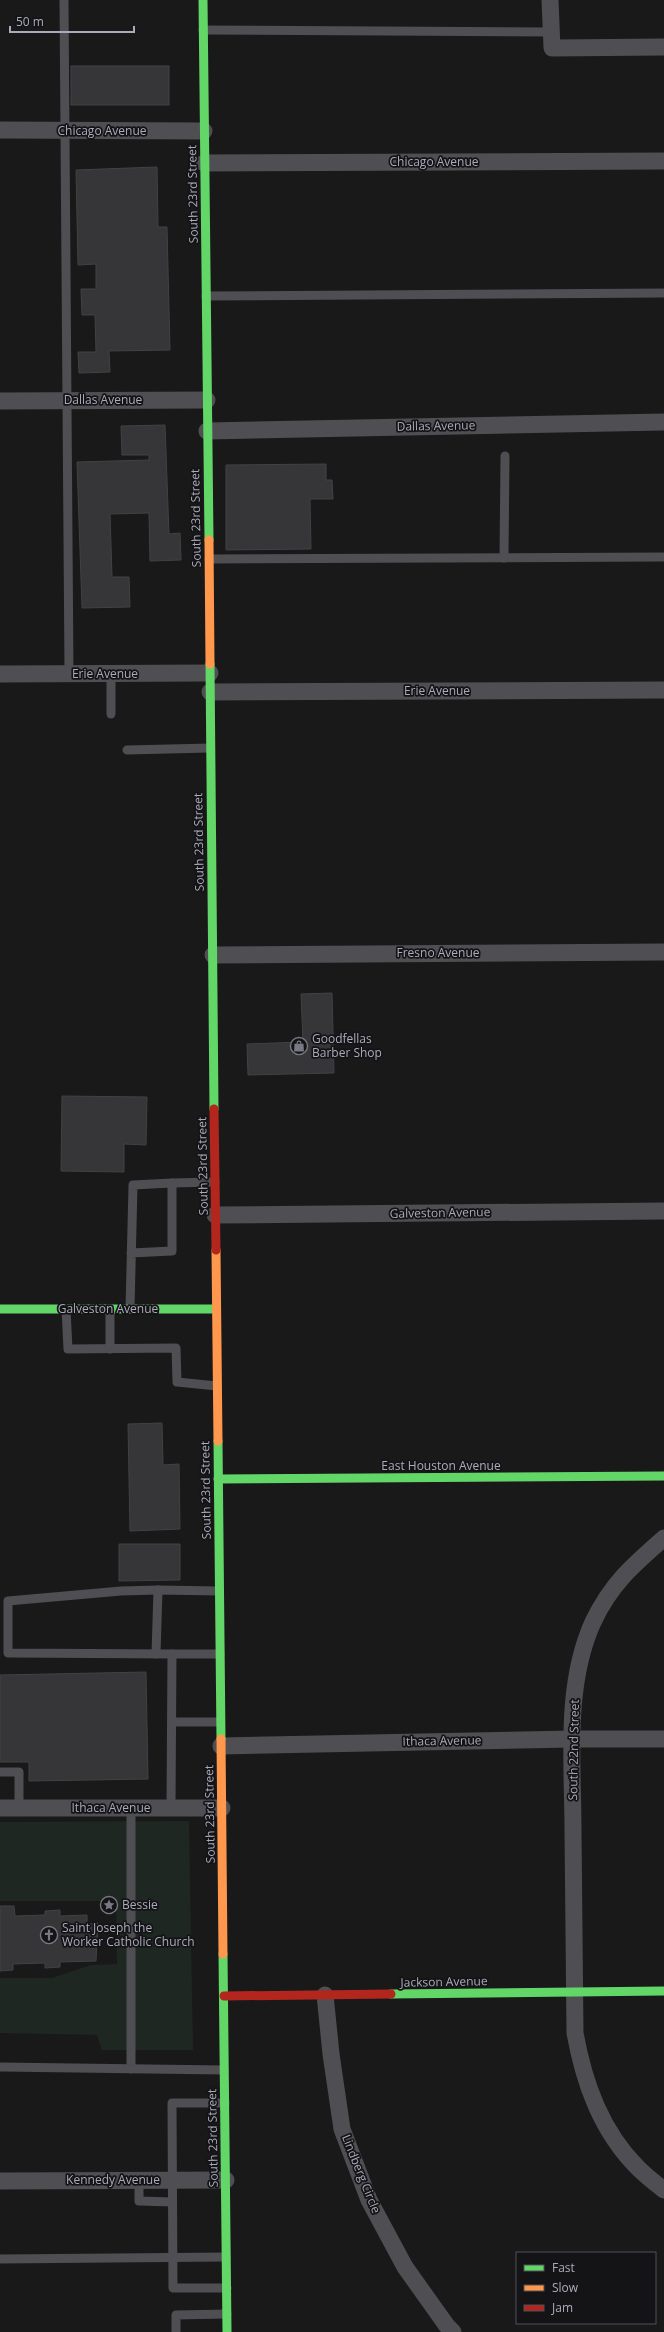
<svg xmlns="http://www.w3.org/2000/svg" width="664" height="2332" font-family="'Open Sans',sans-serif">
	<style>
		.green { fill: #1f2722 }
		.building { fill: #363638; stroke: #424246 }
		.lines { fill: none; stroke-linecap: round; stroke-linejoin: round }
		.lane { stroke: #4e4e53; stroke-width: 9 }
		.street { stroke: #4e4e53; stroke-width: 17 }
		.fast { stroke: #63d668; stroke-width: 9 }
		.slow { stroke: #ff974d; stroke-width: 9 }
		.jam { stroke: #b3261e; stroke-width: 9 }
		.labels { text-anchor: middle; stroke-width: 3.5; stroke-linejoin: round; paint-order: stroke }
		.street-label { font-size: 12px; fill: #abacbb; stroke: #141316 }
		.poi-label { font-size: 12px; fill: #abacbb; stroke: #141316; text-anchor: start }
	</style>
	<rect width="100%" height="100%" fill="#19191a"/>
	<path class="green" d="M189,1821l4,229h-91l-5,-15 -97,-2v-55h52l39,-13 26,-1 -1,-63h-116v-79z"/>
	<g class="building">
		<rect x="71" y="66" width="98" height="39"/>
		<path d="M157,167l1,60h9l3,123 -61,1 1,21 -31,1 -1,-21h18l-1,-37h-13l-1,-26h15v-25l-18,1 -2,-95z"/>
		<path d="M165,425l4,109 11,-1 1,27 -31,1 -1,-48 -39,1 2,63h17l1,30 -48,1 -5,-146 72,-2v-5h-27l-1,-29z"/>
		<path d="M326,464v16h6l1,19h-23l1,50 -85,1v-85z"/>
		<path d="M332,993l2,80 -86,2 -1,-31 56,-2 -2,-48z"/>
		<path d="M62,1096l85,1 -1,48 -22,-1v28l-63,-1z"/>
		<path d="M162,1423l1,42 16,-1 1,65 -50,2 -2,-107z"/>
		<path d="M119,1544h61v36l-61,1z"/>
		<path d="M146,1672l2,107 -119,2v-19h-29v-87z"/>
		<path d="M0,1906h14l1,10 30,-1v-4l15,-1v6l27,-1v9l11,-1 -2,38 -36,1v5l-15,1v-5l-32,1v6l-13,1z"/>
	</g>
	<g class="lines">
		<g class="lane">
			<path d="M64,0l5,674"/>
			<path d="M203,30l348,2"/>
			<path d="M206,296l458,-3"/>
			<path d="M504,558l1,-102"/>
			<path d="M209,559l455,-2"/>
			<path d="M111,714v-40"/>
			<path d="M127,750l83,-2"/>
			<path d="M172,1183l43,-1"/>
			<path d="M66,1309l2,40 108,-1 1,34 40,4"/>
			<path d="M110,1309v40"/>
			<path d="M130,1309l3,-124 39,-2v68l-41,2"/>
			<path d="M158,1590l-37,1 -113,10v52l164,1 -1,154"/>
			<path d="M156,1654l2,-64 61,1"/>
			<path d="M172,1654h48"/>
			<path d="M172,1722h48"/>
			<path d="M0,1772h19v36"/>
			<path d="M131,1809v260"/>
			<path d="M0,2067l224,3"/>
			<path d="M225,2103h-53l1,185h54"/>
			<path d="M139,2180v21l33,1"/>
			<path d="M0,2259l226,-2"/>
			<path d="M176,2332v-17l51,-1"/>
		</g>
		<g class="street">
			<path d="M550,0l2,48 112,-1"/>
			<path d="M0,130l204,1"/>
			<path d="M204,163l460,-2"/>
			<path d="M0,401l207,-1"/>
			<path d="M207,431l457,-9"/>
			<path d="M0,674l210,-1"/>
			<path d="M210,692l454,-2"/>
			<path d="M213,955l451,-3"/>
			<path d="M215,1215l449,-4"/>
			<path d="M664,1538c-31,27 -53,46 -71,84 -29,64 -20,141 -20,209 1,67 1,134 2,202 9,50 26,98 63,135 8,8 17,15 26,22"/>
			<path d="M221,1746l351,-7h92"/>
			<path d="M0,1808h222"/>
			<path d="M325,1995l6,59 11,75 27,71 36,67 42,59 6,6"/>
			<path d="M0,2181l226,-1"/>
		</g>
		<g class="fast">
			<path d="M203,0l6,540"/>
			<path d="M210,664l4,445"/>
			<path d="M0,1309h216"/>
			<path d="M218,1441l3,298"/>
			<path d="M218,1479l446,-3"/>
			<path d="M223,1954l4,378"/>
			<path d="M391,1994l273,-3"/>
		</g>
		<g class="slow">
			<path d="M209,540l1,124"/>
			<path d="M216,1250l2,191"/>
			<path d="M221,1739l2,215"/>
		</g>
		<g class="jam">
			<path d="M214,1109l2,141"/>
			<path d="M224,1996l167,-2"/>
		</g>
	</g>
	<defs>
		<g id="shop-ring" transform="scale(0.9)"><circle r="9.5" fill="#141316" stroke="#787983" stroke-width="1.5"/><path d="M-5-2.5h2.3a2.7 3.5 0 0 1 5.4 0H5L5.5 6h-11ZM-1.5-2.5h3a1.5 2.3 0 0 0-3 0Z" fill="#787983"/></g>
		<g id="sight-ring" transform="scale(0.9)"><circle r="9.5" fill="#141316" stroke="#787983" stroke-width="1.5"/><path d="M0-6L1.8-2.2L6-1.7L2.9 1.2L3.7 5.4L0 3.3L-3.7 5.4L-2.9 1.2L-6-1.7L-1.8-2.2Z" fill="#787983"/></g>
		<g id="church-ring" transform="scale(0.9)"><circle r="9.5" fill="#141316" stroke="#787983" stroke-width="1.5"/><path d="M-1.2-6h2.4v3.5h3.3v2.4h-3.3V6h-2.4V-.1h-3.3v-2.4h3.3Z" fill="#787983"/></g>
	</defs>
	<g fill-rule="evenodd">
		<use href="#shop-ring" x="299" y="1046"/>
		<use href="#sight-ring" x="109" y="1905"/>
		<use href="#church-ring" x="49" y="1935"/>
	</g>
	<g class="labels">
		<g class="street-label">
			<text x="102" y="135">Chicago Avenue</text>
			<text x="434" y="166">Chicago Avenue</text>
			<text transform="translate(193 194) rotate(-91)" y="4">South 23rd Street</text>
			<text x="103" y="404">Dallas Avenue</text>
			<text transform="translate(436 426) rotate(-1)" y="4">Dallas Avenue</text>
			<text transform="translate(196 518) rotate(-91)" y="4">South 23rd Street</text>
			<text x="105" y="678">Erie Avenue</text>
			<text x="437" y="695">Erie Avenue</text>
			<text transform="translate(199 842) rotate(-91)" y="4">South 23rd Street</text>
			<text x="438" y="957">Fresno Avenue</text>
			<text transform="translate(203 1166) rotate(-91)" y="4">South 23rd Street</text>
			<text transform="translate(440 1213) rotate(-1)" y="4">Galveston Avenue</text>
			<text x="108" y="1313">Galveston Avenue</text>
			<text x="441" y="1470">East Houston Avenue</text>
			<text transform="translate(206 1490) rotate(-91)" y="4">South 23rd Street</text>
			<text transform="translate(442 1741) rotate(-1)" y="4">Ithaca Avenue</text>
			<text transform="translate(574 1750) rotate(-89)" y="4">South 22nd Street</text>
			<text x="111" y="1812">Ithaca Avenue</text>
			<text transform="translate(210 1814) rotate(-91)" y="4">South 23rd Street</text>
			<text transform="translate(444 1982) rotate(-1)" y="4">Jackson Avenue</text>
			<text transform="translate(213 2138) rotate(-91)" y="4">South 23rd Street</text>
			<text transform="translate(361 2174) rotate(68)" y="4">Lindberg Circle</text>
			<text x="113" y="2184">Kennedy Avenue</text>
		</g>
		<g class="poi-label">
			<text x="312" y="1043">Goodfellas<tspan x="312" dy="14">Barber Shop</tspan></text>
			<text x="122" y="1909">Bessie</text>
			<text x="62" y="1932">Saint Joseph the<tspan x="62" dy="14">Worker Catholic Church</tspan></text>
		</g>
	</g>
	<rect x="516" y="2252" width="140" height="72" fill="#141316" stroke="#505058"/>
	<rect x="524" y="2265" width="20" height="6" fill="#63d668" stroke="#505058"/>
	<text x="552" y="2272" font-size="12" fill="#abacbb">Fast</text>
	<rect x="524" y="2285" width="20" height="6" fill="#ff974d" stroke="#505058"/>
	<text x="552" y="2292" font-size="12" fill="#abacbb">Slow</text>
	<rect x="524" y="2305" width="20" height="6" fill="#b3261e" stroke="#505058"/>
	<text x="552" y="2312" font-size="12" fill="#abacbb">Jam</text>
	<path d="M10 26v6h124v-6" fill="none" stroke="#abacbb" stroke-width="2"/>
	<text x="16" y="26" font-size="12" fill="#abacbb" stroke="#141316" stroke-width="3" paint-order="stroke">50 m</text>
</svg>
